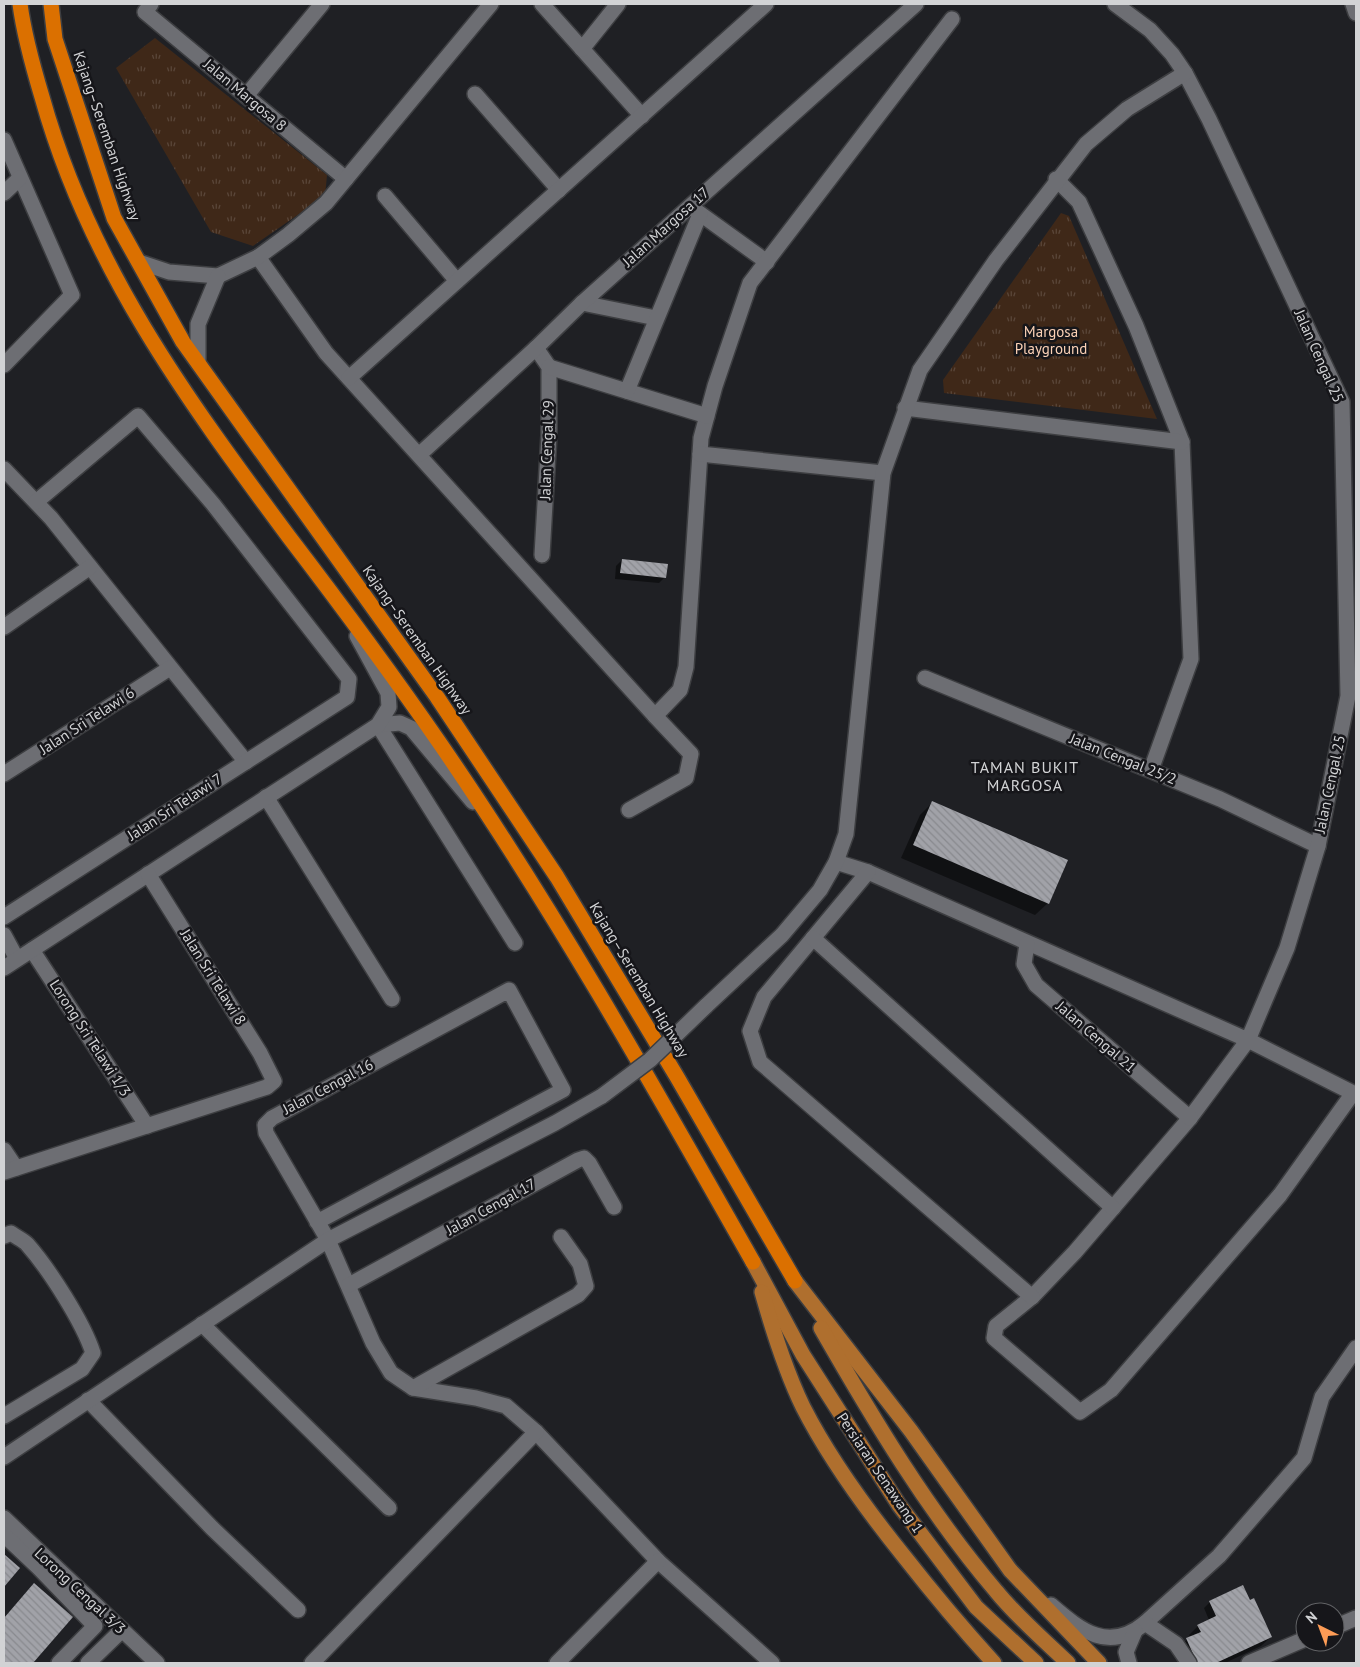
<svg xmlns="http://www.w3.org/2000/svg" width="1360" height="1667" font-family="'PT Sans',sans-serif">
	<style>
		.park { fill: url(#park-tufts) }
		.shadow { fill: #0007 }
		.building { fill: url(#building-back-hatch) }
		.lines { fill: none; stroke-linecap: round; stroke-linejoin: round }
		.minor-casing { stroke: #3d3e41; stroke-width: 18 }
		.major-casing { stroke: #3d3e41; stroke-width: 18 }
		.highway-casing { stroke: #3d3e41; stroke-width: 18 }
		.minor { stroke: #6d6e73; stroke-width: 15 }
		.major { stroke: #af6f2e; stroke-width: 15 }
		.highway { stroke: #db7000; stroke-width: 15 }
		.minor-bridge-casing { stroke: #3d3e41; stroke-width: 18; stroke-linecap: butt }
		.minor-bridge { stroke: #6d6e73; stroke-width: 15 }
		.labels { text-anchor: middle; stroke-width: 5; stroke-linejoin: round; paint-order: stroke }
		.street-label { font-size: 15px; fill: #d2d3d5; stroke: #16161a }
		.park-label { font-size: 15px; fill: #fbd1b6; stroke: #16161a }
		.neighbourhood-label { font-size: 16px; letter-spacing: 1px; fill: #d2d3d5; stroke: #16161a }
	</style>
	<defs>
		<pattern id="park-tufts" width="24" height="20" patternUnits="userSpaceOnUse" patternTransform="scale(1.25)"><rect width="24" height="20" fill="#3f2818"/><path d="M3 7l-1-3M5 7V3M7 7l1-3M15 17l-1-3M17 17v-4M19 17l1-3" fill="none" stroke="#5a4639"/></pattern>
		<pattern id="building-back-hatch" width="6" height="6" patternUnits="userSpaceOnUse" patternTransform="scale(1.25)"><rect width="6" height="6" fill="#a1a2a8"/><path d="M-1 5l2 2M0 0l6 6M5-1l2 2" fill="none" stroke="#88898e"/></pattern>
	</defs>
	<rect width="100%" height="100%" fill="#1f2024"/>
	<g class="park">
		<path d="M155,38l172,137 -2,21 -72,50 -42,-14 -95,-164z"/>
		<path d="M1061,213l8,3 88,203 -213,-26 -1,-13z"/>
	</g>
	<g class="shadow">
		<path d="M622,560l43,17 -6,6 -44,-4 1,-13z"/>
		<path d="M932,803l116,100 -13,12 -134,-57 19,-43z"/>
		<path d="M34,1585l37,32 -40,46h-27v-45z"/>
		<path d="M1210,1602h40l21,35 -10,9 -36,17h-36l-9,-18 10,-7 -1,-3 9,-9 11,-6 -5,-12z"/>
	</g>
	<g class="building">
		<path d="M622,559l46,5 -2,14 -46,-5z"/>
		<path d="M932,801l136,59 -19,44 -136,-59z"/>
		<path d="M4,1554l16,14 -16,19z"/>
		<path d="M34,1583l39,34 -40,46h-29v-45z"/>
		<path d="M1243,1585l7,15 4,-2 18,39 -56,26h-19l-11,-25 15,-6 -4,-7 19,-9 -7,-15z"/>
	</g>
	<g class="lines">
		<g class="minor-casing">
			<g id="minor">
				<path d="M151,4l-6,8 201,167"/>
				<path d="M542,4l100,112"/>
				<path d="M1353,4l3,9"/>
				<path d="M582,49l36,-45"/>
				<path d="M475,94l84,96"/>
				<path d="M246,96l76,-92"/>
				<path d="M4,140l68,155 -68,70"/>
				<path d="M1056,179l23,23 57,124 46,116 9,217 -40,111"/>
				<path d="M4,193l16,-15"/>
				<path d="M385,196l72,85"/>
				<path d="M695,210l72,52"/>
				<path d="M258,257l68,96 329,363 25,-26 6,-23 15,-229 14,-52 35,-103 202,-264"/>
				<path d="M139,262l30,10 49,4 40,-19 30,-22 38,-32 165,-199"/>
				<path d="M582,303l74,15"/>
				<path d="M536,348l13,19v68l-7,120"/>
				<path d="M198,362v-38l20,-48"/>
				<path d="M549,367l158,49"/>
				<path d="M349,378l417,-374"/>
				<path d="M627,391l73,-177"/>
				<path d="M905,408l277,34"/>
				<path d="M420,454l116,-106 46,-45 334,-299"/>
				<path d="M700,454l183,19"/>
				<path d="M4,469l47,49 195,244"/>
				<path d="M4,627l86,-60"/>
				<path d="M925,678l295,121 98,47"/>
				<path d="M378,725l137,218"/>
				<path d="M378,725l22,-2 11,5 62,74"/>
				<path d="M4,774l166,-106"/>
				<path d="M266,797l126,202"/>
				<path d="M629,810l57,-32 5,-24 -36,-38"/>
				<path d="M836,862l32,10 380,168 105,53 -73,102 -169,195 -31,22 -86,-74 2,-12 36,-29 43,-45 115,-134 58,-78 39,-92 31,-102 30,-150 -6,-294 -133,-283 -24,-46 -13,-19 -22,-24 -35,-26"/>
				<path d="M868,872l-104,125 -14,34 10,31 272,235"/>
				<path d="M4,917l343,-220 2,-18 -136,-175 -75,-88 -102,86"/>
				<path d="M4,935l13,24"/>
				<path d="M813,938l300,270"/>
				<path d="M1027,944l-3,20 12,21 154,133"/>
				<path d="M32,950l115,176"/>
				<path d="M4,968l374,-243 11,-18 -1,-14 -31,-57"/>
				<path d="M706,1006l76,-71 38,-45 16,-28 10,-28 37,-361 37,-103 76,-110 90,-116 41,-35 58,-36"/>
				<path d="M4,1150l12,18"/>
				<path d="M4,1172l263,-85 7,-6 -14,-28 -112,-179"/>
				<path d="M317,1222l246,-132 -54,-100 -237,128 -7,7 1,8 62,107 45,103 18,30 22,15 63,10 30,8 30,26 122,129 114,102"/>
				<path d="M4,1236l7,-3c5,4 12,7 16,11 22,25 56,78 66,109l-11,16 -78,47"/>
				<path d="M349,1285l229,-125 6,-2 5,5 25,44"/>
				<path d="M202,1324l187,184"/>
				<path d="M413,1388l165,-93 8,-9 -6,-22 -19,-27"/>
				<path d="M88,1400l124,128 86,82"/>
				<path d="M4,1457l324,-217 227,-117 47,-27"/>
				<path d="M4,1518l153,145"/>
				<path d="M4,1535l35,33 56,58 -36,37"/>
				<path d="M1051,1605c30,26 58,48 94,18l74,-67 85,-98 18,-61 34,-49"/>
				<path d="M1145,1623l31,21 13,19"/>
				<path d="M1335,1627l21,-9"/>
				<path d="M88,1663l34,-33"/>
				<path d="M312,1663l224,-231"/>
				<path d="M557,1663l101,-102"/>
				<path d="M1129,1663l-3,-11 9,-21"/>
				<path d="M1249,1663l56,-24"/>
			</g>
		</g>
		<g class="major-casing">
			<g id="major">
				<path d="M753,1262l50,93 96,150 77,102 60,56"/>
				<path d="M795,1281l116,150 99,139 89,93"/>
				<path d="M762,1292c11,39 23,78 41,115 27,53 63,102 100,148 29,37 59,73 91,108"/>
				<path d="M821,1328c52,91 107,183 175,263 21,26 48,49 72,72"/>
			</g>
		</g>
		<g class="highway-casing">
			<g id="highway">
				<path d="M20,4c4,31 13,63 22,93 47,169 144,301 247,440 52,68 103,137 152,208 114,166 213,342 312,517"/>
				<path d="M51,4l4,35 59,179 69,124 254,355 120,180 120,200 118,204"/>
			</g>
		</g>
		<use href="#minor" class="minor"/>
		<use href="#major" class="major"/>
		<use href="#highway" class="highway"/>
		<g class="minor-bridge-casing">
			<path id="minor-bridge" d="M602,1096l48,-36 56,-54"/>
		</g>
		<use href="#minor-bridge" class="minor-bridge"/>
	</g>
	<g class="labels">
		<g class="street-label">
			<text transform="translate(245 95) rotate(40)" y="5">Jalan Margosa 8</text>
			<text transform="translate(107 136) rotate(71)" y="5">Kajang–Seremban Highway</text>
			<text transform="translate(666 227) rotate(-42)" y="5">Jalan Margosa 17</text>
			<text transform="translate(1319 356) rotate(66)" y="5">Jalan Cengal 25</text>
			<text transform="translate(547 450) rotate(-88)" y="5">Jalan Cengal 29</text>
			<text transform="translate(417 640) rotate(55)" y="5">Kajang–Seremban Highway</text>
			<text transform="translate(87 721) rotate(-33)" y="5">Jalan Sri Telawi 6</text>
			<text transform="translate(1123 759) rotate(22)" y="5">Jalan Cengal 25/2</text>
			<text transform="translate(1330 784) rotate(-78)" y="5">Jalan Cengal 25</text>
			<text transform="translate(175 807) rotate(-33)" y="5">Jalan Sri Telawi 7</text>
			<text transform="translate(213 977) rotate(58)" y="5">Jalan Sri Telawi 8</text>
			<text transform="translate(639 980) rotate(59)" y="5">Kajang–Seremban Highway</text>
			<text transform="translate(1096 1037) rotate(41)" y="5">Jalan Cengal 21</text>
			<text transform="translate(90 1038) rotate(57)" y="5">Lorong Sri Telawi 1/3</text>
			<text transform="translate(328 1087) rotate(-28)" y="5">Jalan Cengal 16</text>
			<text transform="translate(491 1207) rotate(-29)" y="5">Jalan Cengal 17</text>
			<text transform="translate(880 1473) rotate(56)" y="5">Persiaran Senawang 1</text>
			<text transform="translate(80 1591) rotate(43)" y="5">Lorong Cengal 3/3</text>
		</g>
		<g class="park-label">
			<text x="1051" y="337">Margosa<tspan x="1051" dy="17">Playground</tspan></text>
		</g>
		<g class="neighbourhood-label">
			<text x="1025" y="773">TAMAN BUKIT<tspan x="1025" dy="18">MARGOSA</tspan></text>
		</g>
	</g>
	<rect width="1360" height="1667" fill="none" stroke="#d2d3d5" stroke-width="10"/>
	<g transform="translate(1320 1627) rotate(318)"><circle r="24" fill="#16161a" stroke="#616265"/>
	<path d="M0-4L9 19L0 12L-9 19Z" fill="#fd9c56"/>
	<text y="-8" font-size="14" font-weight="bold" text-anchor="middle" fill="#d2d3d5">N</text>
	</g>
</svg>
